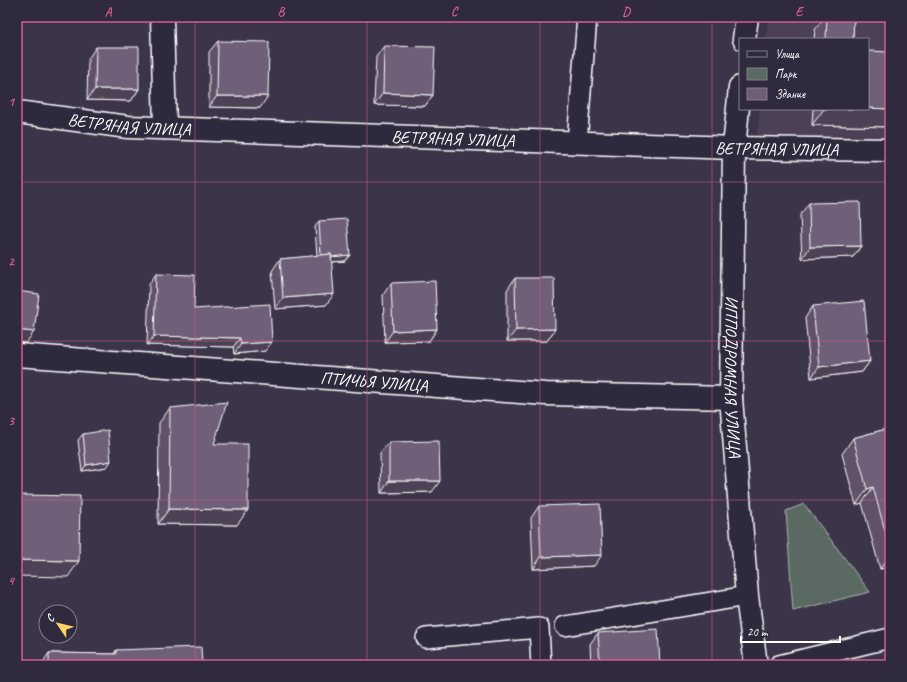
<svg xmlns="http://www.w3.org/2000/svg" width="907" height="682" font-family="Caveat,sans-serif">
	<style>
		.built { fill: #4c4157 }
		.green { fill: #5a6a62; stroke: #acb4b0 }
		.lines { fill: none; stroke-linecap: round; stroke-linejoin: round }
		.service-casing { stroke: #fff; stroke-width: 22 }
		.minor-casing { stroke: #fff; stroke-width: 25 }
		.secondary-casing { stroke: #fff; stroke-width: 25 }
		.service { stroke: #2f2a3d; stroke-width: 19 }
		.minor { stroke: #2f2a3d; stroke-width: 22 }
		.secondary { stroke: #2f2a3d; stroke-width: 22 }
		.wall { fill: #605167; stroke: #fff }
		.shaded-wall { fill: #4e4254; stroke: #fff }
		.building { fill: #705e78; stroke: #fff }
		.grid { fill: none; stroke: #d45d8c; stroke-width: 1; stroke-opacity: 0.55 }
		.labels { text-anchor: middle; stroke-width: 3.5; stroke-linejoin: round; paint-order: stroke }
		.street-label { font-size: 17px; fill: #fff; stroke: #2f2a3d }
		.neatline { fill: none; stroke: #d45d8c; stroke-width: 1.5 }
		.grid-label { font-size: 13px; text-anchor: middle; font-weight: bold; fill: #d45d8c }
	</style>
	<rect width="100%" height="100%" fill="#3c3449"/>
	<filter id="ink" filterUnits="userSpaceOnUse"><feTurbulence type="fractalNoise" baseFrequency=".025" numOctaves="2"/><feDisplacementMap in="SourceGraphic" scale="8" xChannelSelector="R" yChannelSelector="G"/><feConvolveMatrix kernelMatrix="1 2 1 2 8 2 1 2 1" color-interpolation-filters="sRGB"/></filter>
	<g filter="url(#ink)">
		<path class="built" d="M768,17h122v122l-133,-1 3,-29h108v-70h-102z"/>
		<path class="green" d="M804,504l66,88 -77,19 -7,-100z"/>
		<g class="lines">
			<g class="service-casing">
				<g id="service">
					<path d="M577,142l10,-125"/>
					<path d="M565,626l182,-30"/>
					<path d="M426,638l113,-10 2,37"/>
					<path d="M779,665l111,-27"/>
				</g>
			</g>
			<g class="minor-casing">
				<g id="minor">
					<path d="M162,17l3,111"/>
					<path id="s1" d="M17,112l111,15 606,21 156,2"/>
					<path id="s2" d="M17,355l529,39 185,4"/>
				</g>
			</g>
			<g class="secondary-casing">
				<g id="secondary">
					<path d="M744,39l3,-22"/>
					<path id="s3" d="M740,87l-6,61 -3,250 16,198 9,69"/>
				</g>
			</g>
			<use href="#service" class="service"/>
			<use href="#minor" class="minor"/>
			<use href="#secondary" class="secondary"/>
		</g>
		<g class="wall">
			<path d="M824,17h30l-1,22h-39l1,-9z"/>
			<path d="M218,41l42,67 -51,-1v-55z"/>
			<path d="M384,46l49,49 -8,11 -51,-1 2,-48z"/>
			<path d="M96,47l43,42 -8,12 -44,-1 1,-41z"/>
			<path d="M890,52v75l-78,-2 1,-16h55z"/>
			<path d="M809,203l52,43 -8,11 -51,2 -2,-44z"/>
			<path d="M319,221l26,40 -14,1 -5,43 -51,4 -3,-38 8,-12 37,-3 -2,-29z"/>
			<path d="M156,274l38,35 71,42 -31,3 -1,-7 -86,-2 2,-61z"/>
			<path d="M515,278l40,51 -8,12h-40v-51z"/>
			<path d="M391,283l46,46 -8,12 -44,1 -2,-47z"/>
			<path d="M813,306l57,55 -8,11 -51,6 -6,-60z"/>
			<path d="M170,408l44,36 23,81 -79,-1 1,-101z"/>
			<path d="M890,428v139l-10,2 -18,-66 -6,2 -14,-51 11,-16z"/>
			<path d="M83,434l24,33 -25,4 -4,-31z"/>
			<path d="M389,442l43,50 -51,1 -1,-40z"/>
			<path d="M539,506l55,60 -61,3 -2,-51z"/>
			<path d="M598,633l62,32h-69l-1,-21z"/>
			<path d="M116,650l86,15h-161l8,-12 65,1z"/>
		</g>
		<g class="shaded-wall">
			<path d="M95,89h44l-8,12 -44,-1z"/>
			<path d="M383,93l50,2 -8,11 -51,-1z"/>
			<path d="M217,96h51l-8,12 -51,-1z"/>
			<path d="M868,108l22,1v18l-78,-2 12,-16h44z"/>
			<path d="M861,246l-8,11 -51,2 8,-12z"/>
			<path d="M350,255l-5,6 -28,2 4,-6z"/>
			<path d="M334,294l-8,11 -51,4 8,-11z"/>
			<path d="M437,329l-8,12 -44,1 8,-11z"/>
			<path d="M555,329l-8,12h-40l9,-11z"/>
			<path d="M17,330l17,2 -8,11 -9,-1z"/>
			<path d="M154,336l86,2 -7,9 -86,-2z"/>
			<path d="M272,342l-7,9 -31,3 7,-10z"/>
			<path d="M870,361l-8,11 -51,6 8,-11z"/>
			<path d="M111,461l-4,6 -25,4 4,-6z"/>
			<path d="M389,481h51l-8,11 -51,1z"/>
			<path d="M873,487l-11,16 -6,2 11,-16z"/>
			<path d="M169,509l79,1 -11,15 -79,-1z"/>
			<path d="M602,555l-8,11 -61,3 8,-12z"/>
			<path d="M890,555v12l-10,2z"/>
			<path d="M17,560l62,1 -11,16 -51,-1z"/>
		</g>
		<g class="building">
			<path d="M827,17h27l-1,22h-27z"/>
			<path d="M218,41l51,1 -1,54h-51z"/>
			<path d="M384,46l51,1 -2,48 -50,-2z"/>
			<path d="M96,47h43v42h-44z"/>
			<path d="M868,51l22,1v57l-22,-1z"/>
			<path d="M860,202l1,44 -51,1 -1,-44z"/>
			<path d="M347,219l3,36 -19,2v-3l-10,1 -2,-34z"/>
			<path d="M331,254l3,40 -51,4 -3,-39z"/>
			<path d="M156,274l39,1 -1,34 76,-5 2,38 -31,2 -1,-6 -86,-2z"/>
			<path d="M515,278h39l1,51 -39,1z"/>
			<path d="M435,281l2,48 -44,2 -2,-48z"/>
			<path d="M17,291l22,3 -5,38 -17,-2z"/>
			<path d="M864,301l6,60 -51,6 -6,-61z"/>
			<path d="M227,402l-13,42h34v66l-79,-1 1,-101z"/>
			<path d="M890,428v121l-17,-62 -6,2 -14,-51z"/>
			<path d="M108,430l3,31 -25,4 -3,-31z"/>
			<path d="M439,441l1,40h-51v-39z"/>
			<path d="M17,495l63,1 -1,65 -62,-1z"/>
			<path d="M600,504l2,51 -61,2 -2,-51z"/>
			<path d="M658,629l2,36h-60l-2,-32z"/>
			<path d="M201,647l1,18h-153v-12l67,1v-4z"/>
			<path d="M518,662v3h-42z"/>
		</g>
	</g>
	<path class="grid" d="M195,17v648M367,17v648M540,17v648M712,17v648M17,182h873M17,341h873M17,500h873"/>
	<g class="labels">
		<g class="street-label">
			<text dy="6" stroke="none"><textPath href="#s1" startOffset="113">ВЕТРЯНАЯ УЛИЦА</textPath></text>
			<text dy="6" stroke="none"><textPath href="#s1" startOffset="437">ВЕТРЯНАЯ УЛИЦА</textPath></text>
			<text dy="6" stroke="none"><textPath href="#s1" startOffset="761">ВЕТРЯНАЯ УЛИЦА</textPath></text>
			<text dy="6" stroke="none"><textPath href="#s3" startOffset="290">ИППОДРОМНАЯ УЛИЦА</textPath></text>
			<text dy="6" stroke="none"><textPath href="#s2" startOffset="358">ПТИЧЬЯ УЛИЦА</textPath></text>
		</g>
	</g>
	<rect width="907" height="682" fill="none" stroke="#2f2a3d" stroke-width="44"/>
	<rect x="739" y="38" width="130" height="72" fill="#2f2a3d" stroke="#827f8b"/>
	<rect x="747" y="51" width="20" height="6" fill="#2f2a3d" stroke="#827f8b"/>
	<text x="775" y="58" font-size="12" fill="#ffffff">Улица</text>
	<rect x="747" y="68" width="20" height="12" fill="#5a6a62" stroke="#827f8b"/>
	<text x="775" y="78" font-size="12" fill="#ffffff">Парк</text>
	<rect x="747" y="88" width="20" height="12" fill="#705e78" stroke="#827f8b"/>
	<text x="775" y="98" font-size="12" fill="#ffffff">Здание</text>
	<g transform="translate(58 624) rotate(305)"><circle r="19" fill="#2f2a3d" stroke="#827f8b"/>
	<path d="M0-3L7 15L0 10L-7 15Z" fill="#ffd166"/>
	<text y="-6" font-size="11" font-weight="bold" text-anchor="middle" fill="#ffffff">С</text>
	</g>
	<path d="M741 636v6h99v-6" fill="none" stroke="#ffffff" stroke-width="2"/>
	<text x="747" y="636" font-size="12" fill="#ffffff" stroke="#2f2a3d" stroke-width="3" paint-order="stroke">20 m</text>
	<rect x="22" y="22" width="863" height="638" class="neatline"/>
	<g class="grid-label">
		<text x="108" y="16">A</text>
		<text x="281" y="16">B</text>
		<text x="454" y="16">C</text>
		<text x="626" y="16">D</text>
		<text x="799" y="16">E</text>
		<text x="11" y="106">1</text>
		<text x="11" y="266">2</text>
		<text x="11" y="425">3</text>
		<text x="11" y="585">4</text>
	</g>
</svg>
